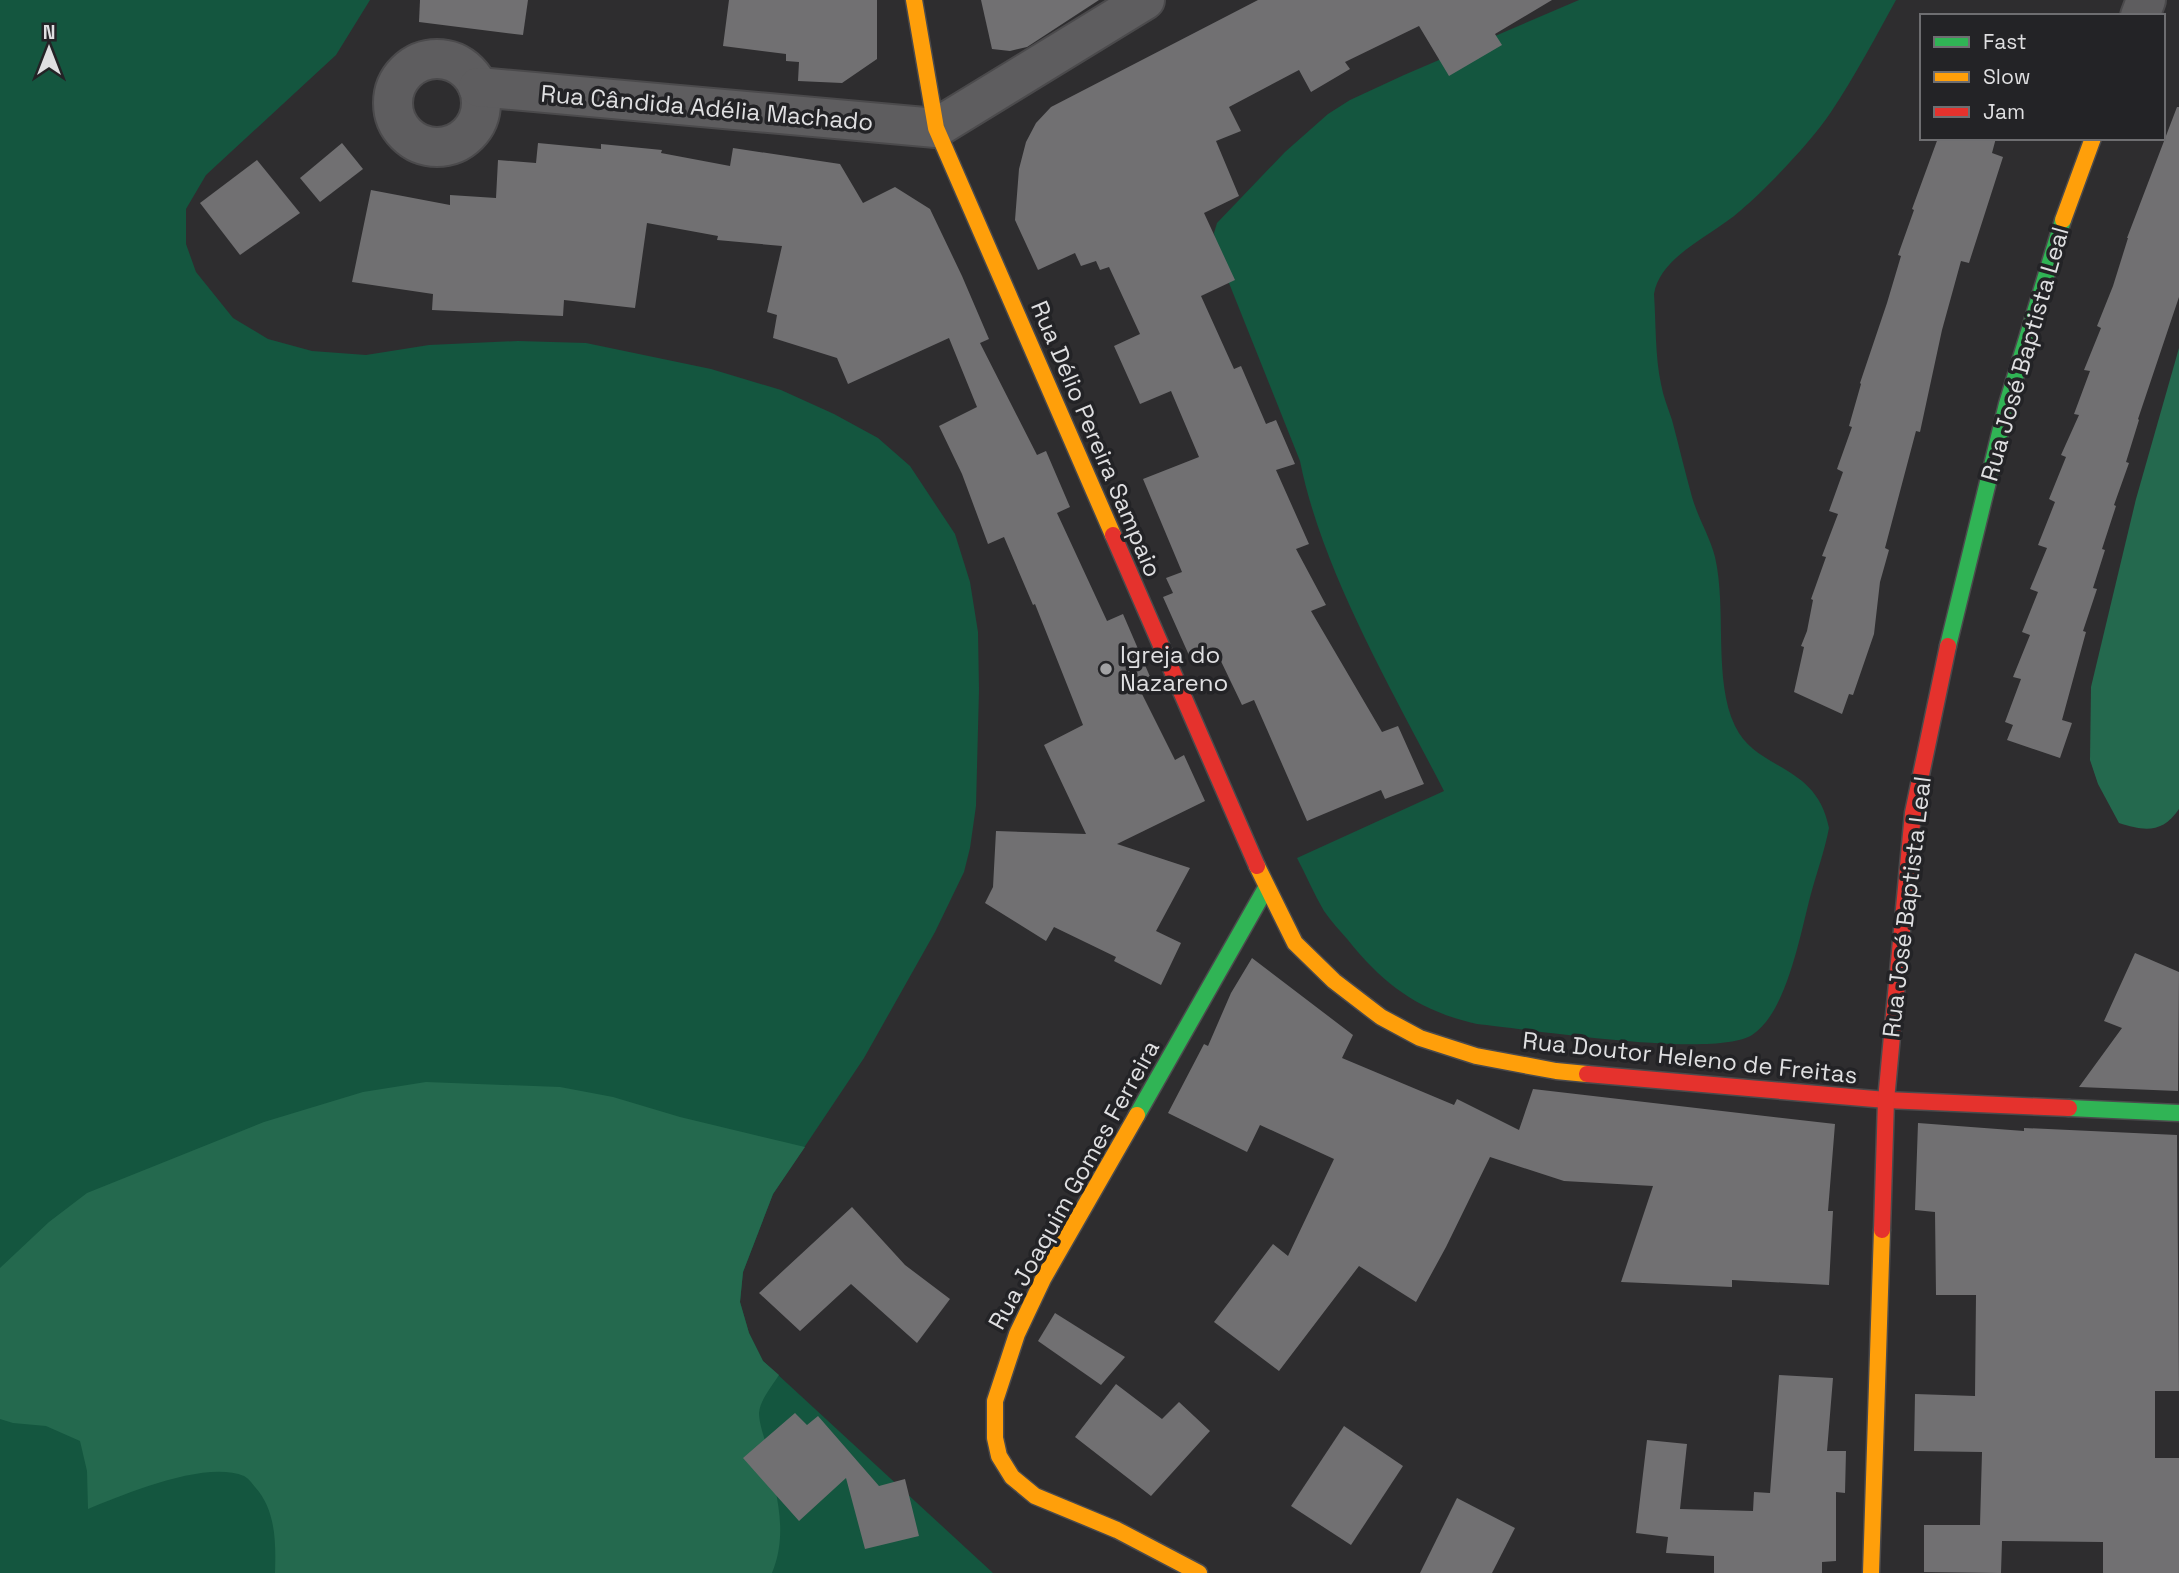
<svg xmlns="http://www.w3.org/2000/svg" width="2179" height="1573" font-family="'Space Grotesk',sans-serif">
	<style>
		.green { fill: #14563f }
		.forest { fill: #24694e }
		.building { fill: #717072 }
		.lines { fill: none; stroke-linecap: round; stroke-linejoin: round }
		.street-casing { stroke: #4b4a4c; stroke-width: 42 }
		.fast-casing { stroke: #4b4a4c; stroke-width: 19 }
		.slow-casing { stroke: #4b4a4c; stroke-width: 19 }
		.jam-casing { stroke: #4b4a4c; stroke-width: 19 }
		.street { stroke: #5e5d5f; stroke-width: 38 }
		.fast { stroke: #30b455; stroke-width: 16 }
		.slow { stroke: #ff9f0a; stroke-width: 16 }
		.jam { stroke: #e5322d; stroke-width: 16 }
		.poi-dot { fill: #a1a1a3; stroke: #232326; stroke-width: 2.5 }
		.labels { text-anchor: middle; stroke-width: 7; stroke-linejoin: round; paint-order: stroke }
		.street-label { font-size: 24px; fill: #dfdfe1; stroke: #232326 }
		.poi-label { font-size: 24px; fill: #dfdfe1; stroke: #232326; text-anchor: start }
	</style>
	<rect width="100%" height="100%" fill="#2e2d2f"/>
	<g class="green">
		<path d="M0,0h370l-34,55 -130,120 -20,34v35l10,28 37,46 35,21 44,12 54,4 63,-10 89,-4 68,2 125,26 70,21 53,24 44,24 32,28 45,68 15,48 8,50 1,58 -3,116 -6,42 -6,24 -29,60 -71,126 -91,136 -30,78 -3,30 9,31 14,28 230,212h-993z"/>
		<path d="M1579,0h317c-21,38 -41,76 -65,112 -20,30 -63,75 -91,99 -27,24 -80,45 -86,83 2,29 1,62 7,90 2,12 7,24 11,36 7,26 13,52 20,77 6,21 18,40 23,60 12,52 -2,123 20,169 22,46 81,36 94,102 -4,21 -11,41 -17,62 -11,39 -24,122 -60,145 -37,24 -224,-6 -275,-11 -58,-13 -93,-39 -129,-84 -8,-9 -17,-19 -24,-29 -10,-17 -18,-36 -27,-53l147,-67c-52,-101 -122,-220 -144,-330l-83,-208 -3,-20 3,-10 68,-71 43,-38 22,-14 54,-25z"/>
	</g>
	<g class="forest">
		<path d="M2179,348v461c-17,25 -35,22 -60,14l-21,-39 -8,-24 1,-73 45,-188z"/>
		<path d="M426,1082l134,5 53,10 67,20 125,30 -32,47 -30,78 -3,30 9,31 14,28 16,14c-7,11 -19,25 -20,38 0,10 5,23 7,32 8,44 24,84 6,128h-497c1,-30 1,-63 -20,-86 -3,-4 -7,-9 -11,-11 -39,-16 -119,18 -156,33l-1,-38 -7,-30 -34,-15 -33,-3 -13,-4v-151l49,-46 38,-29 177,-71 99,-30z"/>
	</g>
	<g class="building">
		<path d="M420,0h108l-5,35 -104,-13z"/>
		<path d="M729,0h148v59l-35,24 -44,-2 1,-19 -13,-1v-7l-63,-8z"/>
		<path d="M981,0h118l-72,47 -17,4 -18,-2z"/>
		<path d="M1258,0h294l-57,34 7,11 -53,31 -30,-50 -74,36 5,7 -39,23 -12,-22 -70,37 12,24 -25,10 23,55 -35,17 31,67 -34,16 33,73 7,-3 25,58 10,-4 19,44 -19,6 33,74 -13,5 30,56 -15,6 71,121 16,-6 26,58 -39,15 -4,-9 -74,31 -53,-121 -12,5 -24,-50 -14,6 -2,-3 -10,4 -29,-65 10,-4 -7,-15 16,-6 -39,-93 56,-22 -28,-66 -31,13 -26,-58 26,-12 -31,-67 -9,3 -4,-9 -15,5 -6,-13 -37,17 -23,-50 4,-51 7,-27 10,-19 15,-16z"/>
		<path d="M2177,107h2v190l-41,122 1,1 -13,42 3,1 -15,42 2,1 -14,43 3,1 -12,38 4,1 -14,42 3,1 -24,88 10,3 -12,35 -53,-18 6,-15 -8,-3 16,-43 -8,-2 17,-42 -8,-3 16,-40 -8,-3 17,-41 -9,-3 17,-43 -6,-3 17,-42 -5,-2 18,-40 -5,-1 16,-43 -6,-1 17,-42 -4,-2 16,-40 15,-48h-1z"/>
		<path d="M1938,138h58l-4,15 11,4 -34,106 -8,-2 -19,69 -22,102 -4,-1 -31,117 4,2 -9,32 -6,52 -21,61 -4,-1 -7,20 -48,-22 10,-45 -3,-1 6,-15 6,-31 -2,-1 15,-42 -4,-1 16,-42 -9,-3 14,-39 -6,-3 15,-42 -3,-1 12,-42 -1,-1 27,-80 14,-47 -3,-1 16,-45 -2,-1z"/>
		<path d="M342,143l21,26 -43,33 -20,-24z"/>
		<path d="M538,143l63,6v-5l61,6 -1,3 69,13 3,-18 107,16 23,39 32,-16 35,22 32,67 27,63 -9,4 57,112 9,-4 24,56 -13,6 50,108 16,-7 28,65 -14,5 38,76 9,-5 21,46 -88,43 73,24 -34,63 25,12 -20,42 -47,-24 2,-4 -62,-30 -8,14 -61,-38 8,-16 3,-56 90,3 -42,-89 39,-20 -48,-121 -2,1 -29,-68 -16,7 -26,-70 -23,-48 38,-19 -28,-69 -101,46 -11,-26 -64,-20 4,-23 -10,-3 15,-66 -65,-6 1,-4 -71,-13 -12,85 -71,-8 -1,16 -131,-6 1,-16 -81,-12 19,-92 79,15v-10l46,3 2,-38 38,3z"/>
		<path d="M257,160l43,53 -60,42 -40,-52z"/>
		<path d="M2135,953l44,19 -1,119 -99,-4 43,-59 -18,-7z"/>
		<path d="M1252,958l101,77 -11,23 112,47 3,-6 62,31 14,-41 302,35 -7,87h5l-4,74 -97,-5v7l-111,-5 32,-96 -89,-5 -74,-24 -44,90 -30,55 -57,-36 -80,105 -65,-49 59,-78 15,12 46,-97 -74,-34 -13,27 -79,-39 36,-69 4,2 23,-53z"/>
		<path d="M1918,1123l106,8v-3l153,7 2,256h-24v67h24v115h-76v-31l-101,-1 -1,32 -77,-1v-47h56l2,-73 -68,-1 1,-57 60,2 1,-101h-40l-1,-83 -20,-2z"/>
		<path d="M852,1207l53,58 45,34 -33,44 -66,-59 -51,47 -41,-38z"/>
		<path d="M1055,1313l70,44 -24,28 -63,-44z"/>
		<path d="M1779,1375l54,3 -6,73h19l-1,42 -9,-1v69l-14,1v11h-108v-17l-48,-3 2,-16 -32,-4 11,-93 40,4 -7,65 73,2 1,-19 16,1z"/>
		<path d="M1116,1384l46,35 17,-17 31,29 -59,65 -76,-59z"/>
		<path d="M795,1413l12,12 11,-9 61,70 26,-7 14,57 -54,13 -19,-71 -47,43 -56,-63z"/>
		<path d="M1344,1426l59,40 -52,79 -60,-39z"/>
		<path d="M1457,1498l58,30 -23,45h-72z"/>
	</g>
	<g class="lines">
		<g class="street-casing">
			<g id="street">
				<path d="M2140,16l6,-16"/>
				<circle cx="437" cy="103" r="44"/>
				<path d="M478,87l458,41 209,-128"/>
			</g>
		</g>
		<g class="fast-casing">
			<g id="fast">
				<path d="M1948,646l59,-242 56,-184"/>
				<path d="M2069,1108l110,5"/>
				<path d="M1137,1115l129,-227"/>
			</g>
		</g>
		<g class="slow-casing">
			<g id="slow">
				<path d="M914,0l22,128 177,407"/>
				<path d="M2063,220l30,-82"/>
				<path d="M1257,866l38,77 39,38 47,36 39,21 56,18 80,15 31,3"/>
				<path d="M1137,1115l-94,164 -26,55 -22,67v37l4,18 13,21 23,19 82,34 82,43"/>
				<path d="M1871,1573l11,-343"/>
			</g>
		</g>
		<g class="jam-casing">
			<g id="jam">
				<path d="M1113,535l144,331"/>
				<path d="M1587,1074l299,26 183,8"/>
				<path d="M1882,1230l4,-130 27,-287 35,-167"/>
			</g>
		</g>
		<use href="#street" class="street"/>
		<use href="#fast" class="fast"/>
		<use href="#slow" class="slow"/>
		<use href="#jam" class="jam"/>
	</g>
	<circle class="poi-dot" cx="1106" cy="669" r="7"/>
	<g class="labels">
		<g class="street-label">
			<text transform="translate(707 108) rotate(5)" y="8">Rua Cândida Adélia Machado</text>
			<text transform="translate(2025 354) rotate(-74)" y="8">Rua José Baptista Leal</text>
			<text transform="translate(1096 439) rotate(67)" y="8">Rua Délio Pereira Sampaio</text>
			<text transform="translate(1907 907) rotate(-83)" y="8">Rua José Baptista Leal</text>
			<text transform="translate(1690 1058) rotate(6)" y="8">Rua Doutor Heleno de Freitas</text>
			<text transform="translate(1074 1185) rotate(-61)" y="8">Rua Joaquim Gomes Ferreira</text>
		</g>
		<g class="poi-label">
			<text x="1120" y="663">Igreja do<tspan x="1120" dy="28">Nazareno</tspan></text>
		</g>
	</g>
	<rect x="1920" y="14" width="245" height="126" fill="#232326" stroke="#6e6e71" stroke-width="2"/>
	<rect x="1934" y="37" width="35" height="10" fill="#30b455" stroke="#6e6e71" stroke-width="2"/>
	<text x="1983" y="49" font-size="21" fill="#dfdfe1">Fast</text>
	<rect x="1934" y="72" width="35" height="10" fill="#ff9f0a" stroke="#6e6e71" stroke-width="2"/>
	<text x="1983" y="84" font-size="21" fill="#dfdfe1">Slow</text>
	<rect x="1934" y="107" width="35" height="10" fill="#e5322d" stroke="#6e6e71" stroke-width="2"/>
	<text x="1983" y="119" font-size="21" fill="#dfdfe1">Jam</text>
	<g transform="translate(49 49)" stroke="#232326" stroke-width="5" paint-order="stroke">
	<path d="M0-5L12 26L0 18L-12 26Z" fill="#dfdfe1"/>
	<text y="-10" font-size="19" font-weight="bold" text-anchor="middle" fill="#dfdfe1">N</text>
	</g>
</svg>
